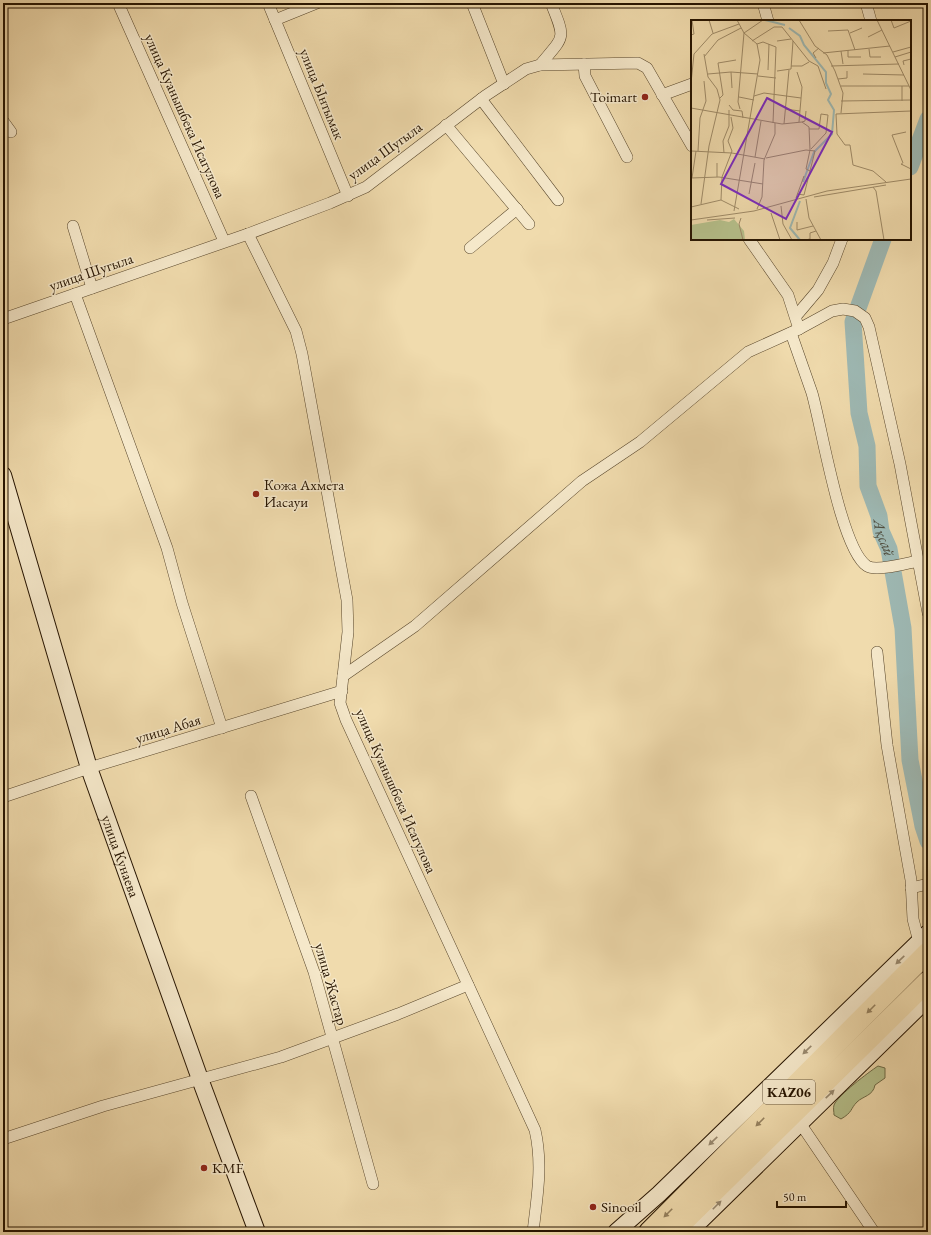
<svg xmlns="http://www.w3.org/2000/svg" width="931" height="1235" font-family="'EB Garamond',serif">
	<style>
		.green { fill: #b6c18c; stroke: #6e6a46 }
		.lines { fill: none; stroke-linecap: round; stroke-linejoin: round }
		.river { stroke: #9eb9b4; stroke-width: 17 }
		.street-casing { stroke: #58462b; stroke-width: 12 }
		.secondary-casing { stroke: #261400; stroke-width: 18 }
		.highway-casing { stroke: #261400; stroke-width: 22 }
		.street { stroke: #f5e8ca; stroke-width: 11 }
		.secondary { stroke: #f5e8ca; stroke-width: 16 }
		.highway { stroke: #f0dbad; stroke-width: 20 }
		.oneway { fill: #98896f }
		.oneway2 { fill: #95815f }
		.poi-dot { fill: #8f2418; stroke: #f5e8ca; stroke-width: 1.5 }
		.labels { text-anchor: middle; stroke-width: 3; stroke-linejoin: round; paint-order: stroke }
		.shield { fill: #f5e8ca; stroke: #64543d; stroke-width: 1 }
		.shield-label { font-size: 14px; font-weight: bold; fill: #261400 }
		.street-label { font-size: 15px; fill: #261400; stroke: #f5e8ca }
		.poi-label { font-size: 15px; fill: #261400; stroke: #f5e8ca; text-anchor: start }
		.water-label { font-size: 16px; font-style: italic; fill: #504e3f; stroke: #f5e8ca }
		.inset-river { fill: none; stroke: #9eb9b4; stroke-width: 2 }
		.inset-road { fill: none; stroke: #9f8b68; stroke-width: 1 }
		.view { fill: #7b2cbf; fill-opacity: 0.15; stroke: #7b2cbf; stroke-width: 2 }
		.inset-edge { fill: none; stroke: #261400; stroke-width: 2 }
	</style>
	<rect width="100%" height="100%" fill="#f0dbad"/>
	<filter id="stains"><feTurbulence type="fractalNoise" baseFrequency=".005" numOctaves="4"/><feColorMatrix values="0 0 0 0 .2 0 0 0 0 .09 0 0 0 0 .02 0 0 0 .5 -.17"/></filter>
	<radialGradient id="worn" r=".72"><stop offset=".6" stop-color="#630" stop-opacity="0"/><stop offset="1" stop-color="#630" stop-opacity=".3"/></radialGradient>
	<path class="green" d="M878,1066l7,2v10l-10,7c-2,11 -12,11 -18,17 -7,7 -4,10 -16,17l-7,-4c0,-3 -1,-7 0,-10 4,-10 35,-33 44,-39z"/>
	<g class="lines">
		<g class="river">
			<path d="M910,167l18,-48"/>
			<path id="s1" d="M883,239l-30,83 6,91 8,33 1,40 11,30 2,15 8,18 14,79 7,132 13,66 5,15"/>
		</g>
		<g class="street-casing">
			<g id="street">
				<path d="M118,3l106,238"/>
				<path d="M268,3l80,193"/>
				<path d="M472,3l32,81"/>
				<path d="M763,3l5,18"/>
				<path d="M866,3l5,18"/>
				<path d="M275,20l42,-17"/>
				<path d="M584,64l1,12 42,81"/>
				<path d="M540,65c25,-30 26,-25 11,-62"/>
				<path d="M662,95l30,-11"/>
				<path d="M481,99l77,101"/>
				<path d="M3,121l8,11"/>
				<path d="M446,125l83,99"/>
				<path d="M73,226l19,62"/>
				<path d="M248,234l48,97 6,23 45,246 1,32 -8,71 6,17 189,410c8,35 2,67 -2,102"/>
				<path d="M749,239l39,56 11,34"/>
				<path d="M470,248l47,-39"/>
				<path d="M75,294l92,254 15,55 40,125"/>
				<path d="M796,316l22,-26 15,-27 9,-24"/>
				<path d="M3,319l245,-85 82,-31 36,-16 119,-91 41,-27 14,-4 98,-2 9,5 45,78"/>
				<path d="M791,333c7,20 14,40 21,60 10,35 29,156 55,173 9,6 40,-3 51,-5"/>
				<path d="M877,652l10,93 24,135 2,39 6,23"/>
				<path d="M343,676l72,-50 167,-145 58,-39 108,-90 51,-23 33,-18 11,-2 12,2 10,7 4,9 31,137 28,149"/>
				<path d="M251,796l63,176 59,212"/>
				<path d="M3,797l86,-29 253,-77"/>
				<path d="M911,888l17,-4"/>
				<path d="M800,1123l74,109"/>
				<path d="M3,1139l100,-33 178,-49 117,-43 70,-29"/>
			</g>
		</g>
		<g class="secondary-casing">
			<g id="secondary">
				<path id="s2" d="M3,475l86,293 111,311 57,153"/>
				<path d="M616,1232l43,-38 269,-261"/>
				<path d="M689,1232l239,-234"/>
			</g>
		</g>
		<g class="highway-casing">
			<g id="highway">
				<path d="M649,1232l279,-280"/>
				<path d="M673,1232l255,-251"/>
			</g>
		</g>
		<use href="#street" class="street"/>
		<use href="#secondary" class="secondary"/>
		<use href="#highway" class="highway"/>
	</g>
	<defs><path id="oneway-solid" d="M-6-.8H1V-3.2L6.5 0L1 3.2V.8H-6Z"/></defs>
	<g class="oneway">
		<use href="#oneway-solid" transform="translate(900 960) rotate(136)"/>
		<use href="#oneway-solid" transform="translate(807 1050) rotate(136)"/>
		<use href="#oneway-solid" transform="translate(830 1094) rotate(-44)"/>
		<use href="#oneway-solid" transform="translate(713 1141) rotate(136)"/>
		<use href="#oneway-solid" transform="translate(717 1205) rotate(-45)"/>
	</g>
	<g class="oneway2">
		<use href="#oneway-solid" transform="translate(871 1009) rotate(135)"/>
		<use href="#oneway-solid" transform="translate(760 1122) rotate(135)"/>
		<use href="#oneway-solid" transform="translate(668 1213) rotate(135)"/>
	</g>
	<g class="poi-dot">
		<circle cx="645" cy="97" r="4"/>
		<circle cx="256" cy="494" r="4"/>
		<circle cx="204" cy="1168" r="4"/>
		<circle cx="593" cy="1207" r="4"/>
	</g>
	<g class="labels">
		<rect class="shield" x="763" y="1080" width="52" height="24" rx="3"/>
		<g class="shield-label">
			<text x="789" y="1097">KАZ06</text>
		</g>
		<g class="street-label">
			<text transform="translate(322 94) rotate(68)" y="5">улица Ынтымак</text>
			<text transform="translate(185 116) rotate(66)" y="5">улица Куанышбека Исагулова</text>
			<text transform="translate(385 151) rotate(-36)" y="5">улица Шугыла</text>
			<text transform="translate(91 272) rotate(-19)" y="5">улица Шугыла</text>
			<text transform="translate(168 729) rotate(-17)" y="5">улица Абая</text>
			<text transform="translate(396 791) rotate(66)" y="5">улица Куанышбека Исагулова</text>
			<text dy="5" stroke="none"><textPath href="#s2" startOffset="399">улица Кунаева</textPath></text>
			<text transform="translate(331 984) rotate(74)" y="5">улица Жастар</text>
		</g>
		<g class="poi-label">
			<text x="637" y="102" text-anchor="end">Toimart</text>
			<text x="264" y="490">Кожа Ахмета<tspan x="264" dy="17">Иасауи</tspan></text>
			<text x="212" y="1173">KMF</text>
			<text x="601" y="1212">Sinooil</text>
		</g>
		<g class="water-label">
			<text dy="6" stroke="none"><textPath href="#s1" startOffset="308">Ақсай</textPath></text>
		</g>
	</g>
	<g transform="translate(691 20)">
		<rect width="220" height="220" fill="#f0dbad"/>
		<path d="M43,199l10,12 1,9h-54v-15l29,-5 9,2z" fill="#b6c18c"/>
		<path class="inset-river" d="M74,0l20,5M98,8l11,8 4,9 22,27v11l5,11 -3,6 6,10 -2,24 -18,18 -11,30M109,181l-10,27 10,12"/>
		<path class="inset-road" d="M18,0l4,13M108,0l16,26 12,9 8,16 8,22 -2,20M186,0l34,70M200,0l3,8 17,-7M137,11l20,-1 7,20M159,13l12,-5M0,15l3,-1 -2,-14M177,17l14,-7M61,21l22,-14h8l27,34 9,5 8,23M86,21l14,-2M66,24l6,-2 13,5 -3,76M178,29l1,8h11M157,30v7h13M150,31l2,13M202,32l18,-5M132,33l67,-7M13,37l14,-17 23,-12M204,37l16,-5M125,38l-3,-5 6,-5M213,45l-1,-4 8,-2M100,46h11l7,-4M140,46l68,-2M77,50l1,-26M86,51l14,-2 2,-28M40,52l1,16M106,52l5,15 -3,35M17,54l23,-2 27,2M172,54l41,1M67,56l18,2M147,59l9,-1v-7M0,63l3,-29 18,-20 27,-10M150,66h68M63,76l10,-3 37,5M48,77l15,3M29,78l3,-3 -5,-32 18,-3M150,81l70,-1M211,81v-15M38,85l4,5 9,1 1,7M0,88l91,16 20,-2 7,5 1,23M49,89l-2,-7 6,-69 19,-13M94,89l15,2M111,102l3,-1 1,-10M93,104l5,-54M118,109h10l2,-15 7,1 -2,18 -15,16M201,115l11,28M201,115l14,-3M119,130l-4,19 4,2M0,131l41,2 33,6M7,131l2,-33 6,-17 -2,-20M33,133l-1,-12 6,-15v-16M64,137l6,-36M75,138l40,-8 9,1 -11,44 -7,-1M212,144h-2l10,5M26,157v-14M0,158l28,-1 44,7M1,158l4,-27M195,162l-13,-11 -20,-6 -3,-20h-5l-8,-11 -1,-20 75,-3M182,167l3,4 8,49M58,174l6,-31M123,177l72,-12M105,178l8,-22M115,179l3,19 12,22M30,180l1,-23 10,-26 -4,-10 5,-13 -2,-11M10,184l8,-58 11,-46 -3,-11 -9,-12 -4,-23M90,186l2,18 9,16M0,187l30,-7 18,9M66,189l5,-12 2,-37 11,-26v-11M43,191l26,-151 -3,-16 -13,-11 -7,-13M80,193l9,27M50,198l-2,6 4,16M0,200l63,-9 73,-20 84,-12M16,200l28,-2M106,202v8l16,-4M114,220l5,-1v-6l6,-2"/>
		<path class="view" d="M76,78l65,34 -46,87 -65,-35z"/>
		<rect width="220" height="220" class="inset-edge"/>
	</g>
	<rect width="931" height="1235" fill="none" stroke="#f0dbad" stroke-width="16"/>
	<rect x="4" y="4" width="923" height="1227" fill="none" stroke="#261400" stroke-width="2"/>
	<rect x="8" y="8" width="915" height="1219" fill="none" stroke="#261400"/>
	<path d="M777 1201v6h69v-6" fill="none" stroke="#261400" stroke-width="2"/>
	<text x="783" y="1201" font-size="12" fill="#261400" stroke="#f5e8ca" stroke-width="3" paint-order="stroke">50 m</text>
	<rect width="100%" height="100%" filter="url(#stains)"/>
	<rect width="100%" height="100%" fill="url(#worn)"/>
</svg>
